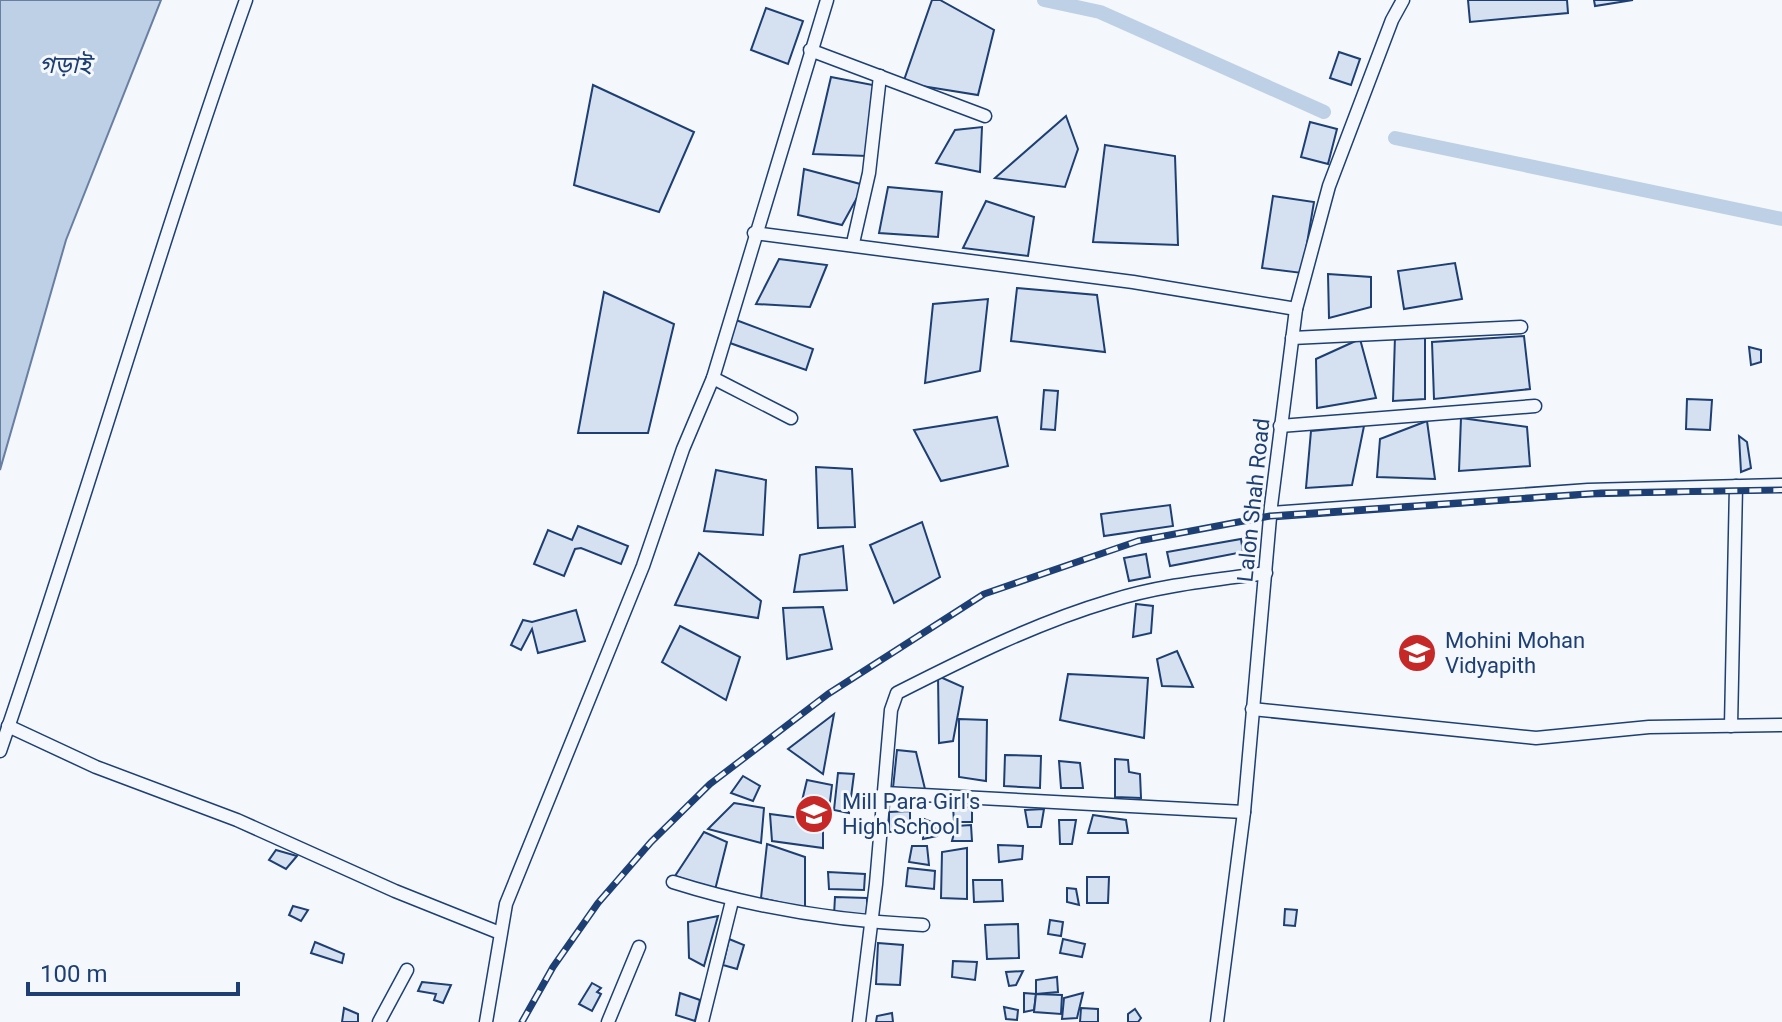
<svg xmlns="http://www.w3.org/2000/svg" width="1782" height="1022" font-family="Roboto,'Noto Sans Bengali',sans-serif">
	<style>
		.water { fill: #bed0e5; stroke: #687fa3; stroke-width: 2 }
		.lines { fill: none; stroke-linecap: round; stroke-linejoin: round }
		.canal { stroke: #bed0e5; stroke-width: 14 }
		.building { fill: #d5e0f0; stroke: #1d3f73; stroke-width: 2 }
		.minor-casing { stroke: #1d3f73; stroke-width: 15 }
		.minor { stroke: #f4f7fb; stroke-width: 12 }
		.rail-casing { stroke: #1d3f73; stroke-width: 7 }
		.rail { stroke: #f4f7fb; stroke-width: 4; stroke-dasharray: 12; stroke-linecap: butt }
		.labels { text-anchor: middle; stroke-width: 6; stroke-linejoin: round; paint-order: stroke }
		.street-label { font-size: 22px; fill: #1d3f73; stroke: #f4f7fb }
		.poi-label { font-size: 22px; fill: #1d3f73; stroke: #f4f7fb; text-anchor: start }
		.water-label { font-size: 24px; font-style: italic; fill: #1d3f73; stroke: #f4f7fb }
	</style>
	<rect width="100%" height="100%" fill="#f4f7fb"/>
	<path class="water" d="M0,0h161l-95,240 -66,230z"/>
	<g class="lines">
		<g class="canal">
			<path d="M1044,0l56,12 224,100"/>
			<path d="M1395,138l387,81"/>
		</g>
	</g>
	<g class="building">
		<path d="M932,0h8l54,30 -16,65 -75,-12z"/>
		<path d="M1468,0h99l1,13 -98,9z"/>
		<path d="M1594,0h39l-38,6z"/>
		<path d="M766,8l37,13 -15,43 -37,-14z"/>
		<path d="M1339,52l21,7 -9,26 -21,-7z"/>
		<path d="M831,77l47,9 -11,70 -54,-2z"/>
		<path d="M593,85l101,47 -35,80 -85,-27z"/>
		<path d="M1066,116l12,33 -13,38 -70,-9z"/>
		<path d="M1310,122l27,7 -9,35 -27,-7z"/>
		<path d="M982,127l-2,45 -44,-9 19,-33z"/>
		<path d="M1105,145l70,11 3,89 -85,-3z"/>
		<path d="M804,169l60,16 -22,40 -44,-10z"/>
		<path d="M888,187l54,5 -4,45 -59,-4z"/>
		<path d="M1273,196l41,6 -12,71 -40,-5z"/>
		<path d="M986,201l48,16 -6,39 -65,-8z"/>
		<path d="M779,259l48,6 -17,42 -54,-3z"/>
		<path d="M1455,263l7,36 -58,10 -6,-38z"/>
		<path d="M1328,274l43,3v30l-42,11z"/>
		<path d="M1017,288l80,7 8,57 -94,-11z"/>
		<path d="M604,292l70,32 -26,109h-70z"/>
		<path d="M988,299l-8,72 -55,12 8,-79z"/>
		<path d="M736,320l77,29 -7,21 -76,-27z"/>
		<path d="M1425,334v65l-32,2 2,-65z"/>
		<path d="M1524,336l6,53 -96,10 -2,-57z"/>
		<path d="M1360,339l16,59 -59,10 -1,-49z"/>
		<path d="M1749,347l12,3v12l-10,3z"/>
		<path d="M1044,390l14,1 -3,39 -14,-1z"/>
		<path d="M1687,399l25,1 -2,30 -24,-1z"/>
		<path d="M997,417l11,49 -67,15 -27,-51z"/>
		<path d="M1461,418l66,9 3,39 -71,5z"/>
		<path d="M1427,421l8,58 -58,-2 3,-38z"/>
		<path d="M1364,426l-12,59 -46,3 5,-57z"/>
		<path d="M1739,436l8,6 4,26 -10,4z"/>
		<path d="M816,467l36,2 3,58 -37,1z"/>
		<path d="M716,470l50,10 -3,55 -59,-4z"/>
		<path d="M1170,505l3,21 -69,10 -3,-22z"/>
		<path d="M922,522l18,55 -46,26 -24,-58z"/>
		<path d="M578,526l50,20 -7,18 -40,-16 -6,1 -11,27 -30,-12 14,-34 24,10z"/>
		<path d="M1241,539l2,13 -73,14 -3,-14z"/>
		<path d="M843,546l4,44 -53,2 6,-37z"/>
		<path d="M699,553l62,48 -3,17 -83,-13z"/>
		<path d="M1146,554l4,23 -21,4 -5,-23z"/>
		<path d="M1136,604l17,2 -2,27 -18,4z"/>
		<path d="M823,607l9,42 -45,10 -4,-51z"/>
		<path d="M576,610l9,31 -47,12 -6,-24 -11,21 -10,-5 12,-25 9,2z"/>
		<path d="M680,626l60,31 -14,43 -64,-38z"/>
		<path d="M1177,651l16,36 -31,-1 -5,-27z"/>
		<path d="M1068,674l80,4 -4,60 -84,-18z"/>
		<path d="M938,676l25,11 -10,54 -14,2z"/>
		<path d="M834,714l-11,60 -35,-25z"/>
		<path d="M959,719l28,1 -1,61 -27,-4z"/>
		<path d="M897,750l19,2 9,37 -32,-1z"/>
		<path d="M1005,755l36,1 -1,32 -36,-2z"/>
		<path d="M1115,759l13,1 1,12 11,2 1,24 -26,-1z"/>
		<path d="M1059,761l21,2 3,25h-22z"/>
		<path d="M838,773l16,1 -5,39 -15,-3z"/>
		<path d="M743,776l17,10 -7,15 -22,-8z"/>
		<path d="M807,780l25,5 -3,25 -28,-5z"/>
		<path d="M734,803l30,5 -3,35 -53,-14z"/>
		<path d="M953,806l19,1v15h-18z"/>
		<path d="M1044,809l-3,18h-13l-3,-17z"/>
		<path d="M910,811v20l-21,1v-20z"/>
		<path d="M770,814l53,7v27l-51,-7z"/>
		<path d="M1093,815l33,5 2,13h-40z"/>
		<path d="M924,819l10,4 3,13 -14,3z"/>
		<path d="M1059,820h17l-4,24h-12z"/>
		<path d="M971,825l1,16h-20l4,-15z"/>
		<path d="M704,832l23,10 -12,48 -40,-14z"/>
		<path d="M767,844l38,13v51l-44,-10z"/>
		<path d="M998,845l25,1 -1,13 -23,3z"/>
		<path d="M912,846h15l2,19 -20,-3z"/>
		<path d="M967,848v51l-26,-1 1,-46z"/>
		<path d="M276,850l21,6 -11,13 -17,-9z"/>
		<path d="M908,868l27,3 -1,18 -28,-3z"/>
		<path d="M828,872l37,2 -1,16 -35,-1z"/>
		<path d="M1087,877h22l-1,26h-21z"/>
		<path d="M973,880h29l1,21 -29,1z"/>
		<path d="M1067,888l9,1 3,16 -12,-3z"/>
		<path d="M835,897l32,1v20l-33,-3z"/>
		<path d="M293,906l15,4 -7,11 -12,-6z"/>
		<path d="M1285,909l12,1 -2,16 -11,-1z"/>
		<path d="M718,916l-14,50 -15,-8 -1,-36z"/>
		<path d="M1050,920l13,2 -2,14 -13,-2z"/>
		<path d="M1018,924l1,34 -32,1 -2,-34z"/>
		<path d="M729,939l15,6 -7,24 -14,-4z"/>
		<path d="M1063,939l22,5 -3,13 -22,-4z"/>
		<path d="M315,942l29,12 -2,9 -31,-10z"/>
		<path d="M878,943l25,2 -3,40 -24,-1z"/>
		<path d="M953,961l24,1 -2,18 -23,-3z"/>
		<path d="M1023,971l-7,14 -7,1 -3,-14z"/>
		<path d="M1057,977l1,15 -22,2v-14z"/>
		<path d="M422,982l29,3 -8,18 -9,-3 2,-6 -18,-3z"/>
		<path d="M592,983l9,5 -4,4 4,2 -9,17 -13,-7z"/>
		<path d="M680,993l20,7 -5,21 -19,-6z"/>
		<path d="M1024,993l12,1 -2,16 -10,2z"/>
		<path d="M1083,993l-6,25 -15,1 2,-21z"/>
		<path d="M1036,994l26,1 -1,19 -27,-2z"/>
		<path d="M1004,1007l14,3 -1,10 -11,-1z"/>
		<path d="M344,1008l14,6v8h-16z"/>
		<path d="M1081,1008l17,1v13h-18z"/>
		<path d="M1135,1009l6,9 -3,4h-10v-8z"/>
		<path d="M892,1013l1,9h-17l1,-6z"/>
	</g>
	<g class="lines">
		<g class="minor-casing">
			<g id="minor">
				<path d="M810,50l175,66"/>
				<path d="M754,233l379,49 163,27"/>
				<path d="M853,243l16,-70 11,-97"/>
				<path d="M1292,338l229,-11"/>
				<path d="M713,378l78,40"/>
				<path d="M1280,426l255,-20"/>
				<path d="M1271,513l317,-23 194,-5"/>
				<path d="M1252,709l284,29 113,-11 133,-2"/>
				<path d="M8,726l88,41 141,53 158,71 105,42"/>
				<path d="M1731,726l5,-240"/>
				<path d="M0,751c86,-249 158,-503 246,-751"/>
				<path d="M884,793l360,19"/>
				<path d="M673,882c82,26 164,39 250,43"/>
				<path d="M379,1022l28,-52"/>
				<path d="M486,1022l20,-118 137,-338 40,-117 30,-71 114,-378"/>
				<path d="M608,1022l31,-75"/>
				<path d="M702,1022l30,-121"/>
				<path d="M859,1022l17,-138 15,-174 6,-17c69,-35 139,-70 213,-92 50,-16 104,-21 156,-28"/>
				<path d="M1217,1022l27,-210 27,-306 25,-197 33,-123 63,-166 11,-20"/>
			</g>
		</g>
		<use href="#minor" class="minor"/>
		<g class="rail-casing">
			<path id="rail" d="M522,1022l31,-55 45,-64 53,-61 59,-58 118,-90 156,-100 154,-53 132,-25 331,-23 181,-3"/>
		</g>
		<use href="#rail" class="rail"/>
	</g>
	<defs>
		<g id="school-disc" transform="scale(2)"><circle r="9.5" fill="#c62828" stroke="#f4f7fb"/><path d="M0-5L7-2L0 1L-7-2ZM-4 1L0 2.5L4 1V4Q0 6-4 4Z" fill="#fff"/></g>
	</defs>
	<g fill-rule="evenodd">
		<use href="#school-disc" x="1417" y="653"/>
		<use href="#school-disc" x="814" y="814"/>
	</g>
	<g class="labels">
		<g class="street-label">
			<text transform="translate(1253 500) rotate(-84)" y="8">Lalon Shah Road</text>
		</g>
		<g class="poi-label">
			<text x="1445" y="648">Mohini Mohan<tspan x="1445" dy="25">Vidyapith</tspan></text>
			<text x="842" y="809">Mill Para Girl's<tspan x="842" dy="25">High School</tspan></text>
		</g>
		<g class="water-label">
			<text x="65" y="73">গড়াই</text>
		</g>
	</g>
	<path d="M28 982v12h210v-12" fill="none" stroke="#1d3f73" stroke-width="4"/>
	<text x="40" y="982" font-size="24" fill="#1d3f73" stroke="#f4f7fb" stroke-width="6" paint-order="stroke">100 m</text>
</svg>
